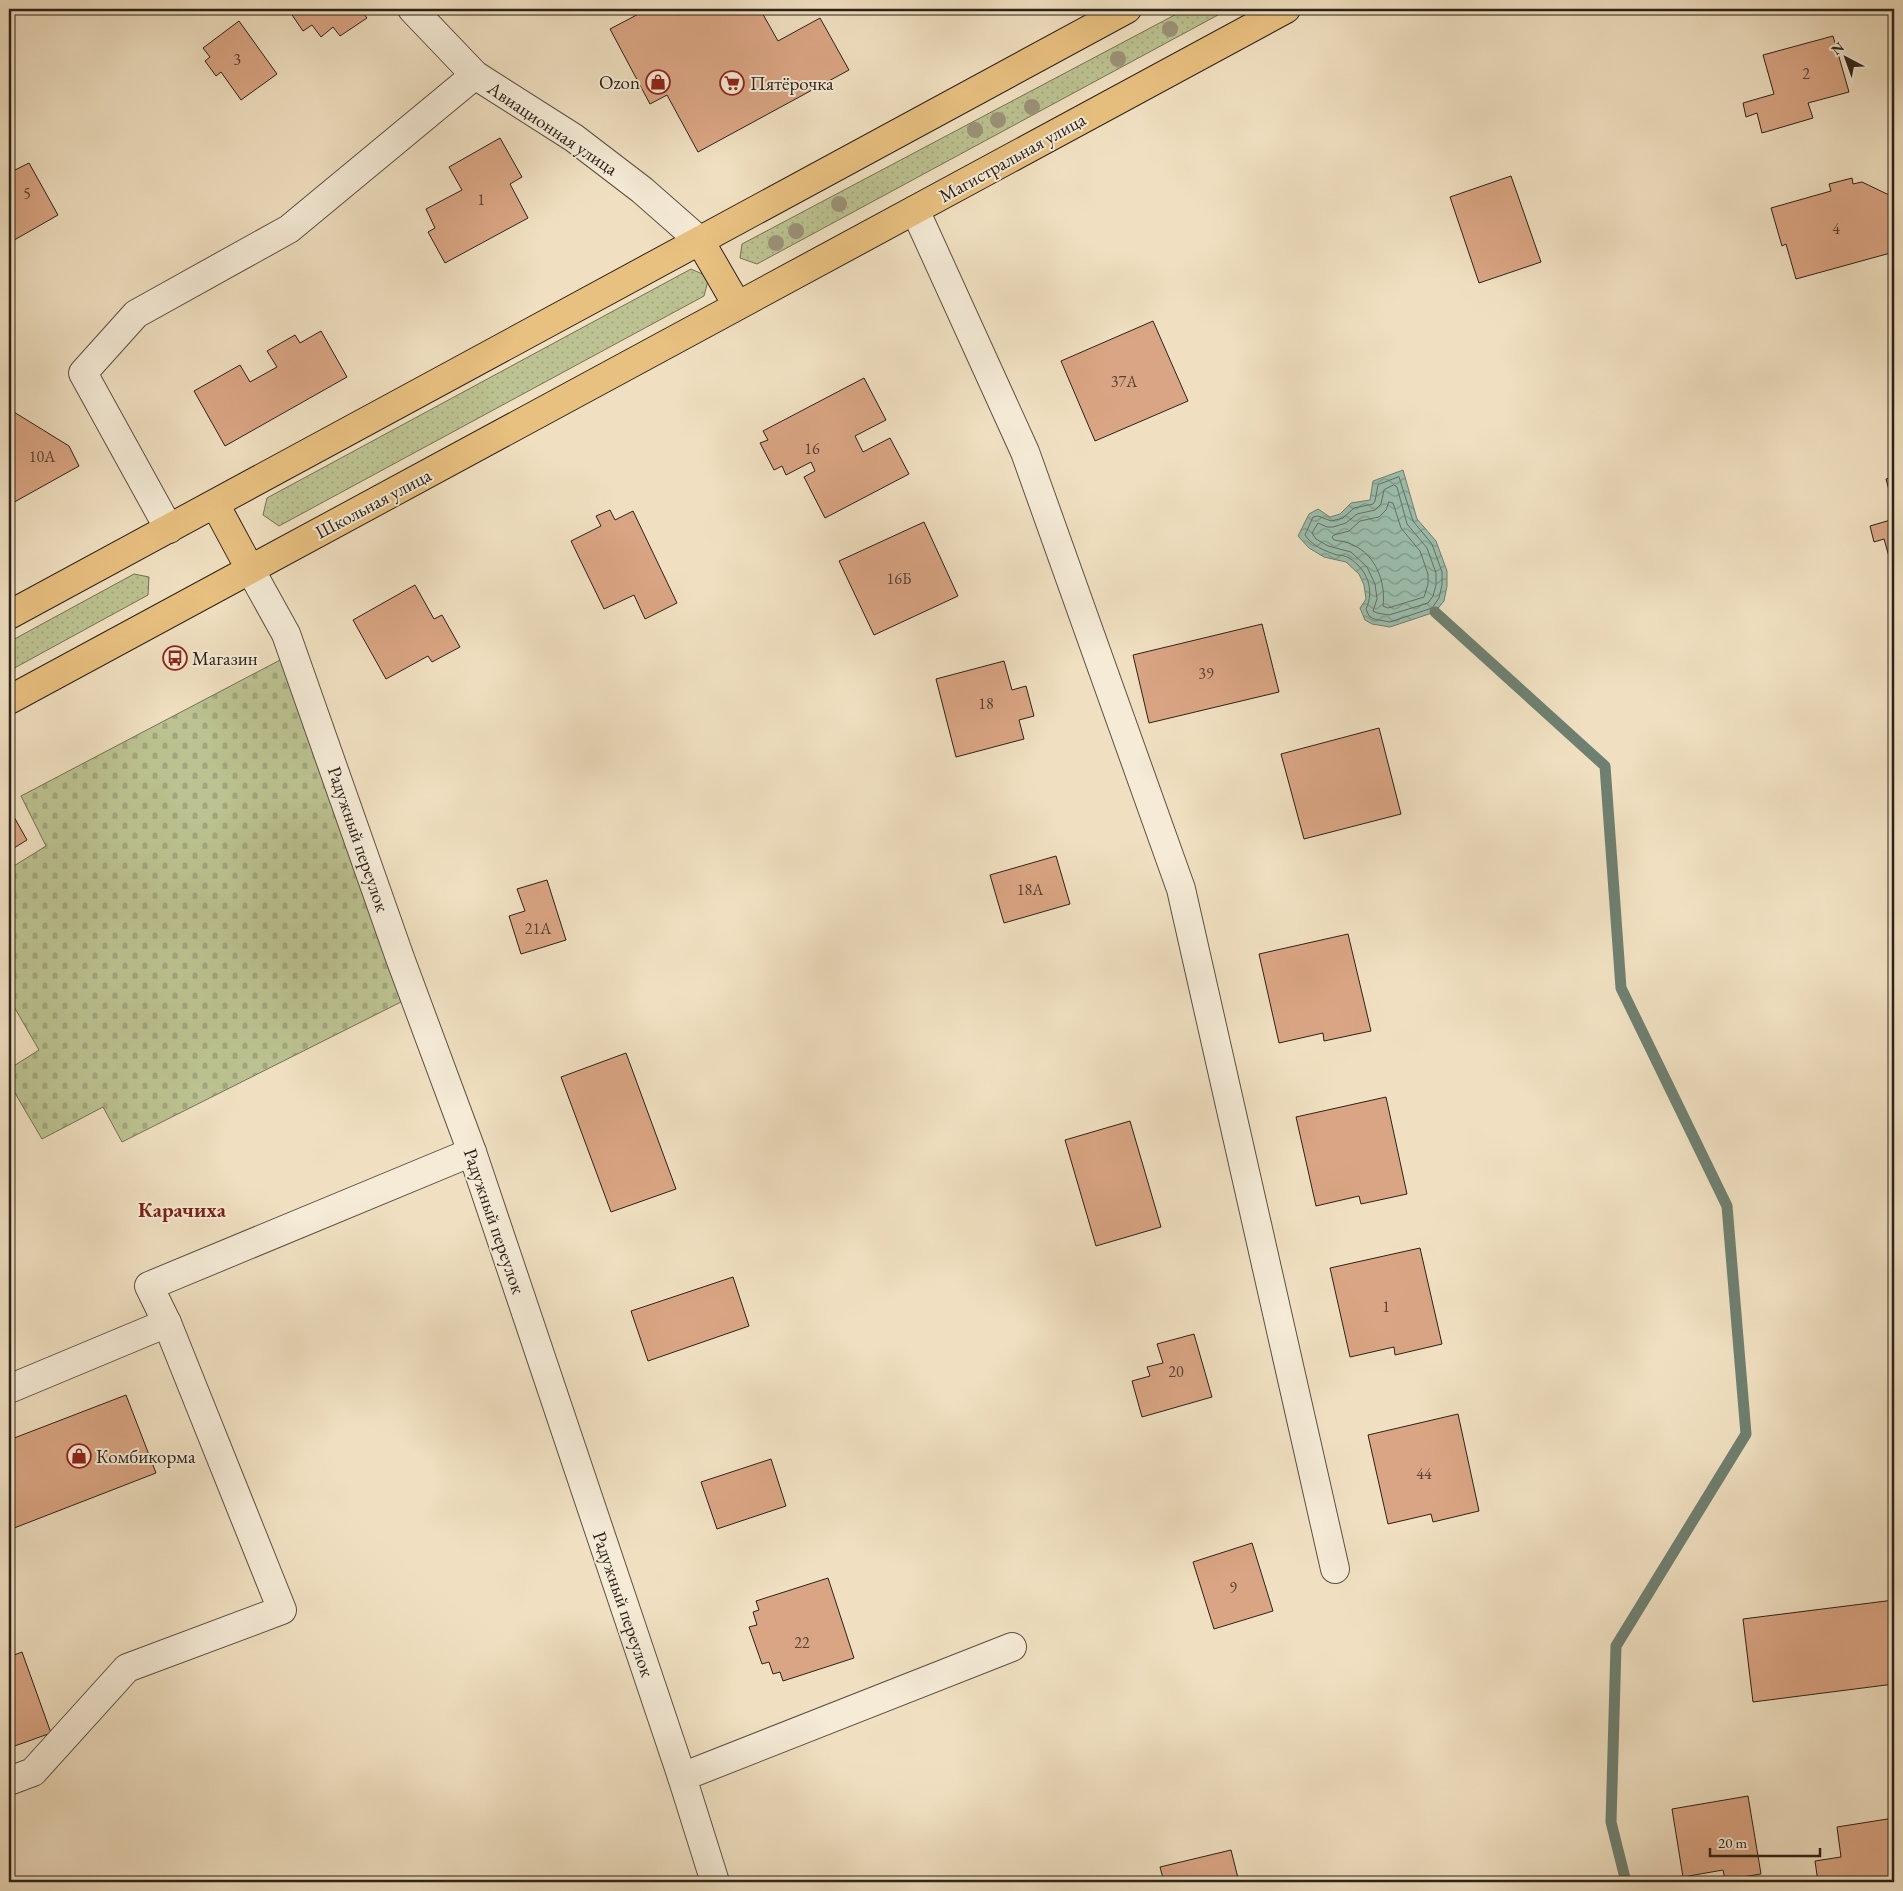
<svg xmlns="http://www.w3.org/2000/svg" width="1903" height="1891" font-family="'EB Garamond',serif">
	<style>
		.grass { fill: url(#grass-dots); stroke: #747254 }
		.cemetery { fill: url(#cemetery-stones); stroke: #747254 }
		.water { fill: url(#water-waves); stroke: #6e8071 }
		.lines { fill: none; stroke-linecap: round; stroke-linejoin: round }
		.shore { stroke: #637062; stroke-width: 1 }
		.stream { stroke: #6e8071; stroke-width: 11 }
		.building { fill: #daa584; stroke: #2b2218 }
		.minor-casing { stroke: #5c5242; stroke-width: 30 }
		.major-casing { stroke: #2b2218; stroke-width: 30 }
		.minor { stroke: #f5ebd7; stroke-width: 28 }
		.major { stroke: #e8c080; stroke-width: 28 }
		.tree { fill: #9b9278 }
		.labels { text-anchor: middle; stroke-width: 4; stroke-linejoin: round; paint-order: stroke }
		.number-label { font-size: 16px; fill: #574333 }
		.poi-label { font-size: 19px; fill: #2b2218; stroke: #f5ebd7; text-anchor: start }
		.street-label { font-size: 19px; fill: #2b2218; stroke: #f5ebd7 }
		.quarter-label { font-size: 21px; font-weight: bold; fill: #7a1f14; stroke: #f5ebd7 }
	</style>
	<defs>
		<pattern id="grass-dots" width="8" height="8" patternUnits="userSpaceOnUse" patternTransform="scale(1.25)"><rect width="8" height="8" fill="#bcc291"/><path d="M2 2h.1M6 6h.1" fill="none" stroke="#a2a67c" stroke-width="1.8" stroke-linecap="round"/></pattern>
		<pattern id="cemetery-stones" width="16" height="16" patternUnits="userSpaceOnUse" patternTransform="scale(1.25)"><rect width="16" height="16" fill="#bcc291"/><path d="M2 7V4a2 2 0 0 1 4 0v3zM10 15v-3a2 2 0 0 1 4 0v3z" fill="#a2a67c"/></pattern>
		<pattern id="water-waves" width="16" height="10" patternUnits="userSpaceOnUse" patternTransform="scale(1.25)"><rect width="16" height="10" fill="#9bbead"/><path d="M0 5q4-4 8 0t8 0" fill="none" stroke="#7f9a8c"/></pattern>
	</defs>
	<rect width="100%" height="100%" fill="#f0e0c1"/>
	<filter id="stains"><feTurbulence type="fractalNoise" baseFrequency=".004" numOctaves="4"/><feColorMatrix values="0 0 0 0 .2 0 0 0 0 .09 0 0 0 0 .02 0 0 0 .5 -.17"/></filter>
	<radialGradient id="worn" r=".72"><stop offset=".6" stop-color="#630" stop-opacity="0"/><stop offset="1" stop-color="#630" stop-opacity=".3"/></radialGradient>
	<g class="grass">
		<path d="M1186,9h43l-472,255 -17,-6 2,-14z"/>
		<path d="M691,269l18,8 -5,19 -425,230 -16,-11 4,-17z"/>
		<path d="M134,574l15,3 -1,18 -139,76v-29z"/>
	</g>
	<path class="cemetery" d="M282,659l119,343 -279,140 -19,-35 -61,32 -33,-56v-14l30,-19 -30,-52v-129l37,-23 -25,-50z"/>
	<path class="water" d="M1403,470l14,49 19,22 11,30v15l-3,15 -9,11 -45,15 -18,-3 -7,-4 -5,-12 6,-9 -2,-14 -5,-11 -13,-12 -22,-5 -15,-9 -11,-12 11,-22 9,-5 12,8 10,-3 11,-11 19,-3 3,-19z"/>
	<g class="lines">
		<g class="shore">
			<path d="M1399,477l14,44 19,23 10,28v13l-3,13 -7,10 -42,14 -16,-3 -5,-3 -3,-7c9,-19 1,-40 -17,-51 -3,-2 -8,-3 -12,-3 -12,-4 -25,-9 -32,-20l8,-18 5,-1 13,5 12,-3 11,-10 19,-4 2,-3 3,-16z"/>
			<path d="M1394,485l3,2 10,37 20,24 9,25v12l-3,11 -5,7 -39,12 -12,-2 -4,-2 4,-12 -2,-15 -8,-17 -16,-15 -23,-6 -12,-7 -4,-6 6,-10 9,4h6l13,-4 11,-9 18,-4 6,-6 3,-14z"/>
			<path d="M1389,502l4,1 8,25 19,23 8,23v10l-4,13 -36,11 -5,-2c3,-23 -7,-51 -30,-61 -5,-3 -13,-4 -19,-5l-2,-3 2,-2 15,-4 11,-10 19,-4 7,-7z"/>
		</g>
		<path class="stream" d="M1435,612l170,154 16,222 106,218 19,228 -130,212 -5,176 15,60"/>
	</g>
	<g class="building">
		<path d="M295,9h65l7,9 -27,18 -7,-9 -12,10 -9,-12 -9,6 -13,-19z"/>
		<path d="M648,9h27l3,6 11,-6h71l18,32 42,-23 29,52 -151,82 -31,-57 -17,9 -40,-75z"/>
		<path d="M239,21l38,53 -36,26 -20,-28 -5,4 -11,-15 5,-4 -7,-9z"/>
		<path d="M1833,36l16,56 -41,11 5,15 -51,15 -5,-20 -11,4 -3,-14 31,-9 -11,-39z"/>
		<path d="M500,138l22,39 -12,7 18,34 -83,45 -17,-31 7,-4 -9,-19 36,-19 -13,-23z"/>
		<path d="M9,163l4,8 16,-8 29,52 -49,28z"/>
		<path d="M1511,176l30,86 -62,21 -29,-86z"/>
		<path d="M1852,178l1,6 9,-2 27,13 5,17v40l-98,27 -10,-35 -4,2 -11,-38 60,-17 -2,-7z"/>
		<path d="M1153,321l35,80 -93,40 -34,-80z"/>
		<path d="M321,331l26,46 -122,69 -31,-55 46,-26 10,17 27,-15 -10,-16 28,-16 5,8z"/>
		<path d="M864,378l22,42 -31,16 8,16 27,-14 19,36 -84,44 -21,-41 11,-6 -4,-9 -25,13 -4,-9 -8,4 -14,-27 8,-3 -5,-9z"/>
		<path d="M9,409l60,37 10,20 -70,39z"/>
		<path d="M1894,476v32l-8,-29z"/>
		<path d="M610,510l5,10 18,-9 44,92 -32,16 -11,-24 -30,14 -33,-68 30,-15 -5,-10z"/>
		<path d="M1894,519v40l-4,1 -6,-21 -10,3 -4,-16z"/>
		<path d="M924,522l34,74 -84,39 -35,-74z"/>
		<path d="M415,585l19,34 8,-4 18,32 -28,15 -4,-6 -42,23 -33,-59z"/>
		<path d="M1262,624l17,68 -130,31 -16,-68z"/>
		<path d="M1004,661l8,29 14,-4 8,30 -15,4 5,19 -68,18 -20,-78z"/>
		<path d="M1379,728l22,86 -97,25 -23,-85z"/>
		<path d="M9,808l18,32 -18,11z"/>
		<path d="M1056,856l14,48 -66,19 -14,-48z"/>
		<path d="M547,880l19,60 -45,14 -12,-38 16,-5 -8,-22z"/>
		<path d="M1348,934l23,97 -47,10 -1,-8 -44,10 -20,-89z"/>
		<path d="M626,1053l50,136 -65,23 -50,-135z"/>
		<path d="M1386,1097l21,97 -46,10 -2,-8 -43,10 -20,-89z"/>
		<path d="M1130,1121l31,106 -65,19 -31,-106z"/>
		<path d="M1420,1248l22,96 -47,11 -1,-8 -44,10 -20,-89z"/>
		<path d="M733,1277l16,49 -101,35 -17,-50z"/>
		<path d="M1194,1334l18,63 -70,20 -10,-36 18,-5 -3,-9 16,-4 -6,-19z"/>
		<path d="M126,1395l30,78 -147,57v-90z"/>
		<path d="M1458,1414l21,97 -46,11 -2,-8 -43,10 -20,-89z"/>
		<path d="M771,1459l15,47 -69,23 -16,-47z"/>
		<path d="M1252,1543l21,68 -59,18 -21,-67z"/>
		<path d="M828,1578l26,80 -71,23 -3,-9 -7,2 -4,-12 -7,2 -13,-37 8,-2 -4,-13 6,-2 -3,-9z"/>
		<path d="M1894,1600v84l-141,18 -10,-83z"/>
		<path d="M22,1652l29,81 -42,15v-91z"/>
		<path d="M1748,1796l13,78 -36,6 -2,-10 -40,7 -11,-68z"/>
		<path d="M1894,1818v64h-76l-3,-21 26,-4 -4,-30z"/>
		<path d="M1231,1850l8,32h-75l-4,-15z"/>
	</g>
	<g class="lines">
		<g class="minor-casing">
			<g id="minor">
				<path d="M412,9l63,66 99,63 68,52 58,51"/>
				<path d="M915,210l110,242 156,437 154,680"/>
				<path d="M169,529l-86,-156 53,-59 153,-85 186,-154"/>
				<path d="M250,569l36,65 114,324 72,194 210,625 33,105"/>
				<path d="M9,1389l158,-66"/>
				<path d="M682,1777l330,-130"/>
				<path d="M9,1781l24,-9 94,-104 155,-58 -115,-287 -18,-37 323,-134"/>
			</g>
		</g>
		<g class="major-casing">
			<g id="major">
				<path d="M700,241l37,64"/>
				<path d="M215,504l35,65"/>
				<path d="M9,615l1118,-606"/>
				<path d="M9,700l1277,-691"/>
			</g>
		</g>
		<use href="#minor" class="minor"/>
		<use href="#major" class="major"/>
	</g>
	<g class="tree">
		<circle cx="1170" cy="29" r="8"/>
		<circle cx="1118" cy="59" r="8"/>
		<circle cx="1032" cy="107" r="8"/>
		<circle cx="998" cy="120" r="8"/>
		<circle cx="975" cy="130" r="8"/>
		<circle cx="839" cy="204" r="8"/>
		<circle cx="796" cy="231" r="8"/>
		<circle cx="776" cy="243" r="8"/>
	</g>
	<defs>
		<g id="shop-ring" transform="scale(1.25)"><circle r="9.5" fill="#f5ebd7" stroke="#8f2418" stroke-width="1.5"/><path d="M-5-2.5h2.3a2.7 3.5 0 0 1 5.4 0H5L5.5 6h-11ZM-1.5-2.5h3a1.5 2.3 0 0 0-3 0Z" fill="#8f2418"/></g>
		<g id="supermarket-ring" transform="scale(1.25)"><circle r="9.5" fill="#f5ebd7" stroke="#8f2418" stroke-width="1.5"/><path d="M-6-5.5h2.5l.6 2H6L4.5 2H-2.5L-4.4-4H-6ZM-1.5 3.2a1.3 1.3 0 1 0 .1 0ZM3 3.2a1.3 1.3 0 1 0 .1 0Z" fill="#8f2418"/></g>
		<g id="bus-ring" transform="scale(1.25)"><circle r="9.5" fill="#f5ebd7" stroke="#8f2418" stroke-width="1.5"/><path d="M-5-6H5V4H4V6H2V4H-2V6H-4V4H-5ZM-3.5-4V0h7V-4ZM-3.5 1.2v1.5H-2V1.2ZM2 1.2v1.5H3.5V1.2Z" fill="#8f2418"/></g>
	</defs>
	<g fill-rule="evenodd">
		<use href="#shop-ring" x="658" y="82"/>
		<use href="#supermarket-ring" x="732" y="83"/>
		<use href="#bus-ring" x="175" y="658"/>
		<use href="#shop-ring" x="79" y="1456"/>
	</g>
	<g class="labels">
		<g class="number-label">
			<text x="237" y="65">3</text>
			<text x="1806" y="79">2</text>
			<text x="27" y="199">5</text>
			<text x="481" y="205">1</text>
			<text x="1836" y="234">4</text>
			<text x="1124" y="387">37А</text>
			<text x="812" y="454">16</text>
			<text x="42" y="462">10А</text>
			<text x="899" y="584">16Б</text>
			<text x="1206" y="679">39</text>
			<text x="986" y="709">18</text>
			<text x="1030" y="895">18А</text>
			<text x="538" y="934">21А</text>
			<text x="1386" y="1312">1</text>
			<text x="1176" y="1377">20</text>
			<text x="1424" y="1479">44</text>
			<text x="1233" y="1593">9</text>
			<text x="802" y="1648">22</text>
		</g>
		<g class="poi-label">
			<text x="640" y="89" text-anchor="end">Ozon</text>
			<text x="750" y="90">Пятёрочка</text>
			<text x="192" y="665">Магазин</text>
			<text x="96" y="1463">Комбикорма</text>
		</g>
		<g class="street-label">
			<text transform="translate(553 128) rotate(34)" y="7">Авиационная улица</text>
			<text transform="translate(1012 157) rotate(-29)" y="7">Магистральная улица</text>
			<text transform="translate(373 503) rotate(-28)" y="7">Школьная улица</text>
			<text transform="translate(359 839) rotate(71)" y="7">Радужный переулок</text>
			<text transform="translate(495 1221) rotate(71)" y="7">Радужный переулок</text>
			<text transform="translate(624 1604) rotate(71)" y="7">Радужный переулок</text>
		</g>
		<g class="quarter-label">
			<text x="182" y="1217">Карачиха</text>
		</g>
	</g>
	<rect width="1903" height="1891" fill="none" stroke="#f0e0c1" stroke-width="30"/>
	<rect x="10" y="10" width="1883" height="1871" fill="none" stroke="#2b2218" stroke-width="2.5"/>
	<rect x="15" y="15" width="1873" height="1861" fill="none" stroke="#2b2218"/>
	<g transform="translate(1846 58) rotate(319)" stroke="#f5ebd7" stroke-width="4" paint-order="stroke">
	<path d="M0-4L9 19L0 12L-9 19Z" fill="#2b2218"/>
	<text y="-8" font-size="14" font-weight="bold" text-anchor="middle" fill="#2b2218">N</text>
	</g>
	<path d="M1710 1848v8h110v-8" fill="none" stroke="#2b2218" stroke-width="2.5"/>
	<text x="1718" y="1848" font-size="15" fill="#2b2218" stroke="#f5ebd7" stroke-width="4" paint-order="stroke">20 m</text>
	<rect width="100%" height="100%" filter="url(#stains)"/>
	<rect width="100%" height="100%" fill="url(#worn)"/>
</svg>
